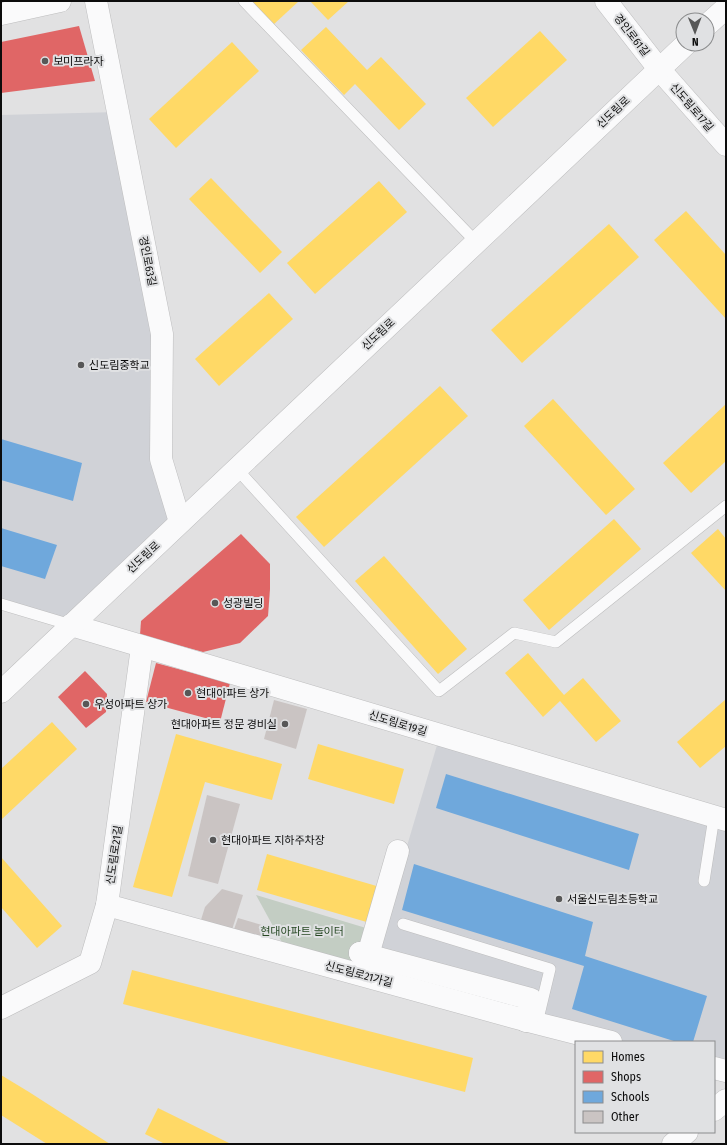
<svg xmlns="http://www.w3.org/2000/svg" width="727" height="1145" font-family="'Fira Sans Condensed','Noto Sans KR',sans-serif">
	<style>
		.built { fill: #d0d2d7 }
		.green { fill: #c3cdc3 }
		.homes { fill: #ffd966 }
		.shops { fill: #e06666 }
		.schools { fill: #6fa8dc }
		.building { fill: #cac4c3 }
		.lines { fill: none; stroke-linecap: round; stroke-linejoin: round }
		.lane-casing { stroke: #bdbdbe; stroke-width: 12 }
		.street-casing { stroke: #bdbdbe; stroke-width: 23 }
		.secondary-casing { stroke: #bdbdbe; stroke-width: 23 }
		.lane { stroke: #fafafb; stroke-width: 11 }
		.street { stroke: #fafafb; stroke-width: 22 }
		.secondary { stroke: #fafafb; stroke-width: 22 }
		.poi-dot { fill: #575757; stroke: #e0e1e3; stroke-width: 1.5 }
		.labels { text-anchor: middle; stroke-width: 4; stroke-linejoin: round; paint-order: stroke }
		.street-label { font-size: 11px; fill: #0c0c0c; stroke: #e0e1e3 }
		.poi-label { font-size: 11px; fill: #0c0c0c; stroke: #e0e1e3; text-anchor: start }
		.park-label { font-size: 11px; fill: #264823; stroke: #e0e1e3 }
	</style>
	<rect width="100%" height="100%" fill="#e1e1e2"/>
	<g class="built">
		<path d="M118,112l44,222 -1,125 19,63 -109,103 -70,-21v-489z"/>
		<path d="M440,735l286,85v251l-12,-3v-26h-103l-243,-65z"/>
	</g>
	<path class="green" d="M256,895l110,33 -10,40 -71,-20z"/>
	<g class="homes">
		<path d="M251,1h48l-26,24z"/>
		<path d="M310,1h39l-21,19z"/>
		<path d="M326,27l41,43 14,-13 45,47 -27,26 -44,-46 -11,11 -43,-45z"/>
		<path d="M540,31l27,29 -74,67 -27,-29z"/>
		<path d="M232,42l27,29 -83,77 -27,-29z"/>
		<path d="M211,178l71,74 -22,21 -71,-74z"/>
		<path d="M379,181l28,31 -92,82 -28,-31z"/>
		<path d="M686,211l40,44v64l-72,-79z"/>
		<path d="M609,224l30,33 -117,106 -31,-33z"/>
		<path d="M269,293l24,26 -74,67 -24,-27z"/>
		<path d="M440,386l28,30 -144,131 -28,-30z"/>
		<path d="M553,399l82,90 -29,26 -82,-89z"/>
		<path d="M726,404v57l-35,32 -28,-30z"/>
		<path d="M614,519l27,30 -92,81 -26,-30z"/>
		<path d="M718,529l8,10v52l-35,-38z"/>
		<path d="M384,556l83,93 -29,25 -83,-93z"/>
		<path d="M528,653l36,42 19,-17 38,43 -25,21 -36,-41 -17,16 -38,-44z"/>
		<path d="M726,699v47l-26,22 -23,-26z"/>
		<path d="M52,722l25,27 -75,70 -1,-50z"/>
		<path d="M176,734l106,30 -10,36 -67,-18 -33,115 -39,-10z"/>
		<path d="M318,744l86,25 -10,35 -86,-25z"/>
		<path d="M267,854l113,33 -10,36 -113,-33z"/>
		<path d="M1,857l61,69 -25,22 -36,-41z"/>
		<path d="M132,970l341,88 -8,34 -342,-88z"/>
		<path d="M1,1075l28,17 81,52h-63l-46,-29z"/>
		<path d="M158,1108l73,36h-66l-20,-10z"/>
	</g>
	<g class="shops">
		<path d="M79,26l16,55 -94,12v-51z"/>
		<path d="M241,534l29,30v25l-2,27 -28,27 -37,9 -63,-17 1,-14z"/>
		<path d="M156,663l74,20 -10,39 -74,-20z"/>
		<path d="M85,671l22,23 -1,18 -20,16 -28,-31z"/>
	</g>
	<g class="schools">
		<path d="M1,439l81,24 -9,38 -72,-21z"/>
		<path d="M1,528l56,17 -12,34 -44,-13z"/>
		<path d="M446,774l193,60 -10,36 -193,-62z"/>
		<path d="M414,864l179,58 -8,34 122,40 -14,46h-16l-105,-33 12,-43 -182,-56z"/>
	</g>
	<g class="building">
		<path d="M274,700l33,9 -11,40 -32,-10z"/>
		<path d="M207,795l33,9 -22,80 -30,-8z"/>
		<path d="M222,889l21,6 -12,38 -31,-10 5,-16z"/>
		<path d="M238,918l31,9 -6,20 -32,-9z"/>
	</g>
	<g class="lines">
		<g class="lane-casing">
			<g id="lane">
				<path d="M244,1l232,241"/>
				<path d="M236,468l203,223 75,-58 42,9 170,-136"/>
				<path d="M1,604l70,21"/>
				<path d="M704,881l10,-64"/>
				<path d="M403,924l147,45 -13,54"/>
			</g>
		</g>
		<g class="street-casing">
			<g id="street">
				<path d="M96,1l66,333 -1,125 19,63"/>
				<path d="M1,14l59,-13"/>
				<path d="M659,69l67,76"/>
				<path d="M107,905l421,116 83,21"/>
				<path d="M360,953l171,46 -5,22"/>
				<path d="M360,953l8,2 30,-104"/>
				<path d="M1,1008l89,-45 17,-58 35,-258"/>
				<path d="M714,1068l12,3"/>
				<path d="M714,1110l12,-10"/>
				<path d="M673,1144l14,-12"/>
			</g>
		</g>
		<g class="secondary-casing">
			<g id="secondary">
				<path d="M606,1l53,68"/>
				<path d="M707,25l19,-17"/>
				<path d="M71,625l655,195"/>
				<path d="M1,692l685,-648"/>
			</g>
		</g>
		<use href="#lane" class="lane"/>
		<use href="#street" class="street"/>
		<use href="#secondary" class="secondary"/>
	</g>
	<g class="poi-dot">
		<circle cx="45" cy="61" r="4"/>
		<circle cx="81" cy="365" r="4"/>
		<circle cx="215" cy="603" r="4"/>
		<circle cx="188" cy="693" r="4"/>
		<circle cx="86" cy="704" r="4"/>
		<circle cx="285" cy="724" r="4"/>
		<circle cx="213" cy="840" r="4"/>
		<circle cx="559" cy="899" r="4"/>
	</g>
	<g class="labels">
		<g class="street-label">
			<text transform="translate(632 35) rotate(52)" y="4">경인로61길</text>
			<text transform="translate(692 107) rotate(49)" y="4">신도림로17길</text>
			<text transform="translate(613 112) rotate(-43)" y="4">신도림로</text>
			<text transform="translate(148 261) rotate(79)" y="4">경인로63길</text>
			<text transform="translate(378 334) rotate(-43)" y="4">신도림로</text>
			<text transform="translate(143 557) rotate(-43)" y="4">신도림로</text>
			<text transform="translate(398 723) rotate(17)" y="4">신도림로19길</text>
			<text transform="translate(114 855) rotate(-82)" y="4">신도림로21길</text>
			<text transform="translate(359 974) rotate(15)" y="4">신도림로21가길</text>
		</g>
		<g class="poi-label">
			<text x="53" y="65">보미프라자</text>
			<text x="89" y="369">신도림중학교</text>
			<text x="223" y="607">성광빌딩</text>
			<text x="196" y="697">현대아파트 상가</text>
			<text x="94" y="708">우성아파트 상가</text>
			<text x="277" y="728" text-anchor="end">현대아파트 정문 경비실</text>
			<text x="221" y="844">현대아파트 지하주차장</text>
			<text x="567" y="903">서울신도림초등학교</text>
		</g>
		<g class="park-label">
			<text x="302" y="935">현대아파트 놀이터</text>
		</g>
	</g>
	<rect width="727" height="1145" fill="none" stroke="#0c0c0c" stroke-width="4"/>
	<rect x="575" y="1041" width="140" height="92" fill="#e0e1e3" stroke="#8b8c8d"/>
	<rect x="583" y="1051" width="20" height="12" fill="#ffd966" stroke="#8b8c8d"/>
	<text x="611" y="1061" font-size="12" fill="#0c0c0c">Homes</text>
	<rect x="583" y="1071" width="20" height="12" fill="#e06666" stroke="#8b8c8d"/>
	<text x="611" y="1081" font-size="12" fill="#0c0c0c">Shops</text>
	<rect x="583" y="1091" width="20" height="12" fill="#6fa8dc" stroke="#8b8c8d"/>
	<text x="611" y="1101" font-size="12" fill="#0c0c0c">Schools</text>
	<rect x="583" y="1111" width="20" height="12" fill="#cac4c3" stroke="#8b8c8d"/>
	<text x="611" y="1121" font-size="12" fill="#0c0c0c">Other</text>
	<g transform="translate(695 32) rotate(179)"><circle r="19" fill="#e0e1e3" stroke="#8b8c8d"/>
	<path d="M0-3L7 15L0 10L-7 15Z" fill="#575757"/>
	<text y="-6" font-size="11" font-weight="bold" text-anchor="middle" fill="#0c0c0c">N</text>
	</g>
</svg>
